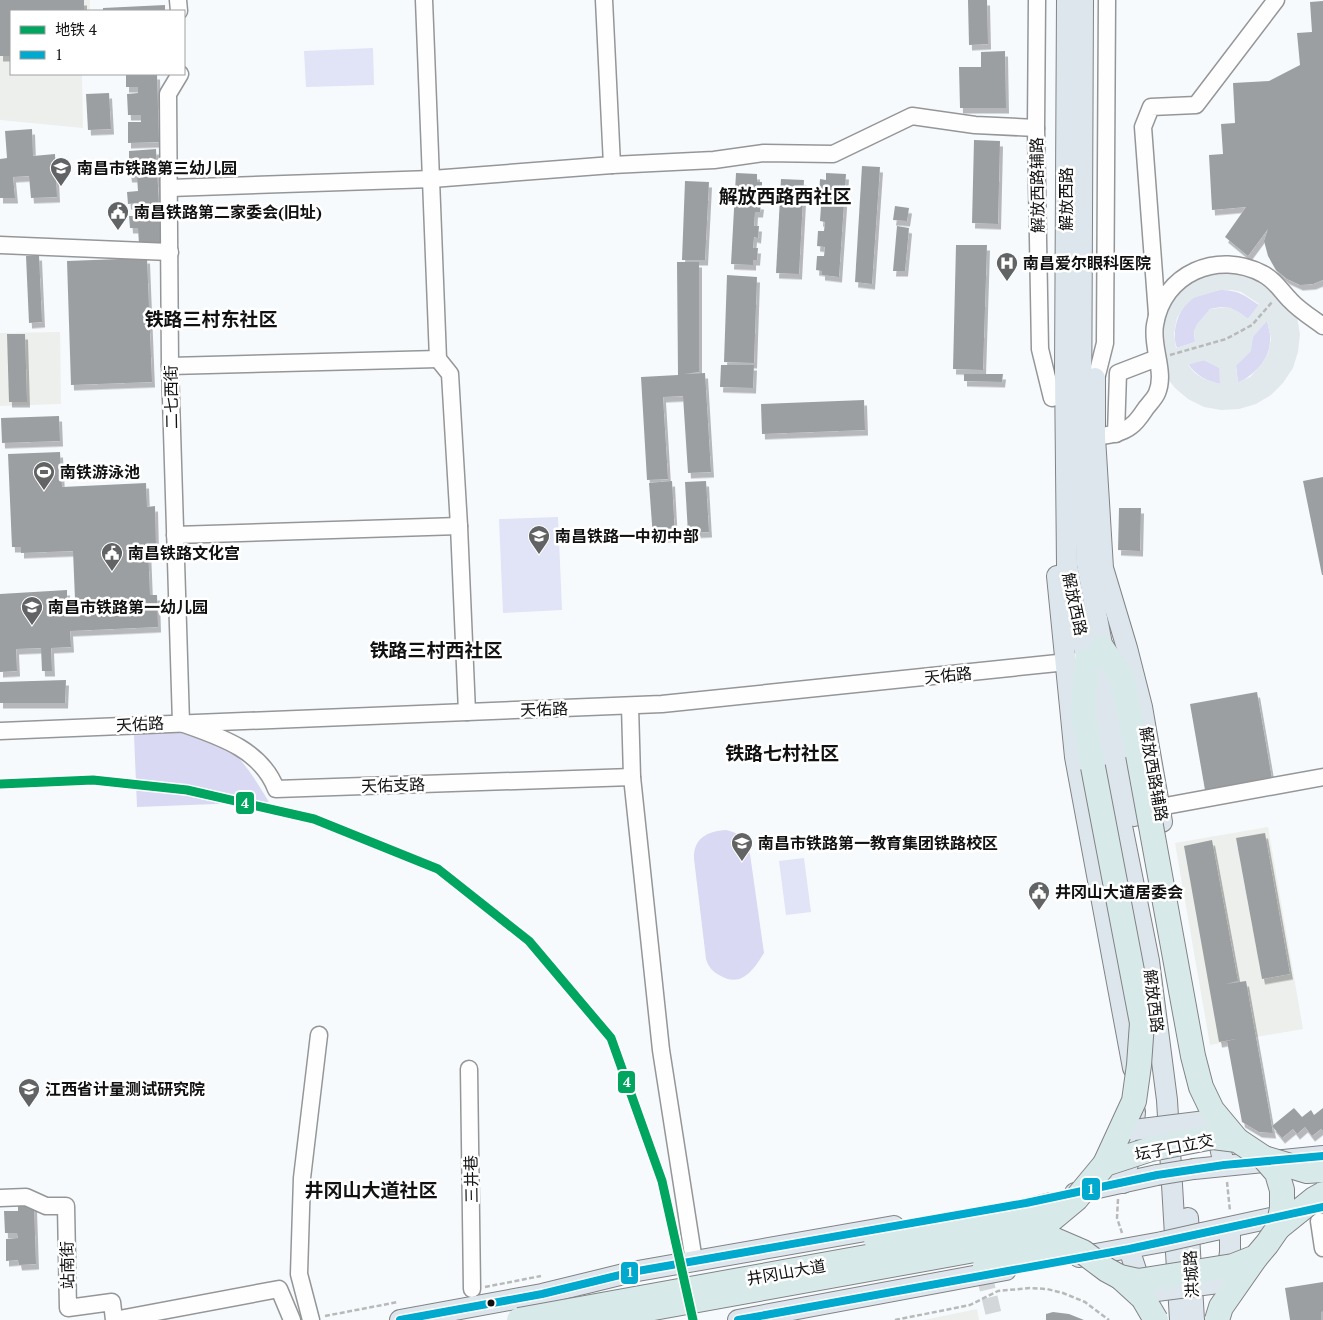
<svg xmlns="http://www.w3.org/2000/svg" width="1323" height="1320" font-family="'PT Serif','Noto Sans SC',serif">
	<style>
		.industrial { fill: #ecefec }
		.green { fill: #d9d9f3 }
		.pitch { fill: #e1e3f6 }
		.plaza { fill: #e2e9ed; fill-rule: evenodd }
		.building { fill: #9c9fa1; filter: url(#shadow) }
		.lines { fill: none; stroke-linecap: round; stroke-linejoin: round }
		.minor-tunnel { stroke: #d4d7da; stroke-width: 16; stroke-dasharray: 16 8; stroke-linecap: butt }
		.minor-casing { stroke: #959697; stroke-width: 19 }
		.major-casing { stroke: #828385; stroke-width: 22 }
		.highway-casing { stroke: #828385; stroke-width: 26 }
		.path { stroke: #b8b9b9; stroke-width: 2.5; stroke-dasharray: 5 2.5; stroke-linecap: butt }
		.minor { stroke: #fefeff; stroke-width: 16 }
		.major { stroke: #dce6ec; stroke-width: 20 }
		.highway { stroke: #d8e9ea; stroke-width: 24 }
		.major-bridge-casing { stroke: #828385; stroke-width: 22; stroke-linecap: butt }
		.highway-bridge-casing { stroke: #828385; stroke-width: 26; stroke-linecap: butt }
		.major-bridge { stroke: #dce6ec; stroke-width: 20 }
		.highway-bridge { stroke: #d8e9ea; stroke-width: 24 }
		.bus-1-casing { stroke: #fff; stroke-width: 11 }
		.bus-1 { stroke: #00a9ce; stroke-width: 8 }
		.metro-1-casing { stroke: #fff; stroke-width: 12 }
		.metro-1 { stroke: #00a560; stroke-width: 9 }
		.bus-dot { fill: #111; stroke: #fff; stroke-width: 2 }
		.labels { text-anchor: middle; stroke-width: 5; stroke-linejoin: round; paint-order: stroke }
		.poi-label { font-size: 16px; font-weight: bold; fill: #111; stroke: #fff; text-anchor: start }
		.street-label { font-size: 16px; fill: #111; stroke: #fff }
		.quarter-label { font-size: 19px; font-weight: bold; fill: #111; stroke: #fff }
		.line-badge { stroke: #fff; stroke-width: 2 }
		.badge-label { font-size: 14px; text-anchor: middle; font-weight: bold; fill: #fff }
	</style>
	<defs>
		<filter id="shadow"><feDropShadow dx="3" dy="5.5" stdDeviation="0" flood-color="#0004"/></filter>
	</defs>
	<rect width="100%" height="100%" fill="#f7fafd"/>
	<g class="industrial">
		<path d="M0,0h90v11h-79v63h71l1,54 -83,-8z"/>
		<path d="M60,332l1,72 -61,2v-73z"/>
		<path d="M1268,827l35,202 -93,16 -35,-202z"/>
		<path d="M977,1309l2,11h-55z"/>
	</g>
	<g class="green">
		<path d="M1220,290c18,0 24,5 39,15l-11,14c-15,-11 -20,-14 -38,-10l-16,22 1,11 -18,6c-6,-16 1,-40 16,-50 7,-5 18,-6 27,-8z"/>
		<path d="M1267,320c1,6 4,14 3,20 0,20 -15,34 -32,43l-2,-18c12,-10 12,-16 17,-28 2,-6 10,-12 14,-17z"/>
		<path d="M1204,360l16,8v16c-14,-3 -23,-8 -32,-20z"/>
		<path d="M176,732c17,4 37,8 52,17 16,10 31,37 41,53l-132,5 -3,-72 8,-2z"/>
		<path d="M726,830c16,4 18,8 24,24l14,99c-10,16 -22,35 -43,23 -8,-4 -12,-8 -15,-17l-12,-100c-1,-21 14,-28 32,-29z"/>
	</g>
	<g class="pitch">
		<path d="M373,48l1,37 -68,2 -2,-36z"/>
		<path d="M558,517l4,93 -59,3 -4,-94z"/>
		<path d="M804,858l7,54 -25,3 -7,-54z"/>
	</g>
	<path class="plaza" d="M1205,267l60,7 32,43 3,17 -2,18 -5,16 -10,15 -12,12 -15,9 -17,5 -18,1 -17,-3 -16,-8 -13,-11 -11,-14 -7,-16 8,-60zM1220,290h12l9,2 18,12 -11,15 -11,-8 -9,-4 -18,2 -13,15 -3,7 1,11 -19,6 -2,-14 3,-16 7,-11 9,-9zM1267,321l4,18 -3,14 -7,12 -11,12 -12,5 -2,-16 15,-15 2,-14zM1204,360l15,8 1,16 -18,-6 -7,-5 -7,-8z"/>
	<g class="building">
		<path d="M0,0h84v11h-73v45h-11z"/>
		<path d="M968,0h19l1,44 -19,1z"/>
		<path d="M1323,1v279l-10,4 -13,1 -13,-6 -11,-9 -8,-14 -4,-15 4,-12 -20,27 -23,-19 21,-30 -34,3 -3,-55 14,-1 -2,-30 14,-1 -2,-40 36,-2 31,-16 -3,-32 15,-1 -2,-30z"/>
		<path d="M165,5v6h-62v-3z"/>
		<path d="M1005,51l1,57h-46l-1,-41h22v-15z"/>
		<path d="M126,74h31l2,68 -31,1v-21h13v-7h-13l-1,-21 11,-1v-6h-12z"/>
		<path d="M109,93l2,36 -23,1 -2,-36z"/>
		<path d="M32,129l1,27 22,-2 2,43 -26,1 -2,-22 -16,1 2,21h-15v-39l7,-1 -2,-27z"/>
		<path d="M974,140l26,1 -2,83 -26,-1z"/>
		<path d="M156,149l5,94 -22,1 -1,-16h-8l-1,-12h9l-1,-13 -9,1 -1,-12 11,-1 -1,-14h-8l-1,-8h10v-10h-9v-8z"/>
		<path d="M862,166l18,1 -8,117 -17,-2z"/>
		<path d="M736,173l21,1v8h5v10l-7,-1 -1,13h7l-1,8h-5l-1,14h5l-1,12 -4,-1 -1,11h5l-1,12h-4v5l-22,-1z"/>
		<path d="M826,173l20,1 -7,103 -17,-2v-4l-6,-1 1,-14h7l1,-9 -8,-1 1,-15h6l1,-9 -5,-1 1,-15h4l1,-7 -7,-1 1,-19 6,1z"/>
		<path d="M781,179l23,1 -5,94 -23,-1z"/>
		<path d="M685,181l24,1 -4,78h-23z"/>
		<path d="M895,206l14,2 -2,13 -14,-1z"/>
		<path d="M897,226l12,2 -4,43h-12z"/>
		<path d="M956,245h31l-4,125 -30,-1z"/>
		<path d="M39,255l3,67 -13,1 -3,-67z"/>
		<path d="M147,258l5,124 -81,3 -4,-124z"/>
		<path d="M677,262h22v110l-15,2 21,-1 6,99 -23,1 -5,-77 -20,1 5,82 -21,1 -6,-103 37,-2z"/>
		<path d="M727,275l30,2 -3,86 -30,-1z"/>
		<path d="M7,334h18l2,68h-18z"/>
		<path d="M721,365h33l-1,23 -33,-1z"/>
		<path d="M964,374h39l-1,8 -38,-1z"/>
		<path d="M864,400l1,30 -103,4 -1,-30z"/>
		<path d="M59,416l1,25 -58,2 -1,-25z"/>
		<path d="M60,452l2,35 84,-4 1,24 8,-1 1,40h-8l2,49h7l1,32 -88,4 1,16 -20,1 1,23h-10l-1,-23 -25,1 1,22 -17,1v-78l67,-4v9h8l-2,-48 -52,2v-6h-9l-4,-93z"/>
		<path d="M1323,477v98h-1l-19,-94z"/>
		<path d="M672,481l3,55 -22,2 -4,-55z"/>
		<path d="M706,481l3,51 -21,1 -3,-51z"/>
		<path d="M1119,508h22l-1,43 -22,-1z"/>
		<path d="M66,680l-1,23h-65v-21z"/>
		<path d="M1257,692l15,87 -67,11 -15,-86z"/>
		<path d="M1265,833l25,141 -28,5 -26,-141z"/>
		<path d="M1212,840l26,141 -12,3 20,-3 27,152 -14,-1 -17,-10 -15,-81 9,-2 -17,3 -35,-196z"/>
		<path d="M1294,1108l8,9 9,-7 3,5 9,-7v23l-2,-2 -9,7 -7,-9 -8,7 -4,-5 -11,9 -10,-12z"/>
		<path d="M34,1205l2,59 -17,1 -1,-5 -12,1v-22l12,-1 -1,-5h-12l-1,-22h14v-5z"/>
		<path d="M1323,1282v29l-2,2v7h-31l-5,-32z"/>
		<path d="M1053,1312l16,2 15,6h-38v-6z"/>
	</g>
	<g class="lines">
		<path class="minor-tunnel" d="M984,1274l11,46"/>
		<g class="minor-casing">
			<g id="minor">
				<path d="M178,0l1,11"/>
				<path d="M424,0l14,359 12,15 9,152 8,186"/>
				<path d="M1037,0l-1,128 4,221 12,49"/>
				<path d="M180,74l-12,20 2,272 11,357c37,13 80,26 95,66l356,-12"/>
				<path d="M612,165l102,-5 50,-7 69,1 79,-38 63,9 61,3"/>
				<path d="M170,188l262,-9 180,-14 -8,-165"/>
				<path d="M0,245l170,7"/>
				<path d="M1157,314l-14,-187 8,-20 45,-2 80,-105"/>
				<path d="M170,366l268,-7"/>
				<path d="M1095,383l10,-40 2,-343"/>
				<path d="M1116,434l2,-61 39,-15"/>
				<path d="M1095,437c12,-2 26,-3 36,-11 6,-4 11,-12 15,-18 3,-4 9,-10 11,-15 9,-21 -6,-46 -2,-68 8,-52 63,-75 108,-51 12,6 18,17 27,26 9,10 22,18 33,26"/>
				<path d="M175,535l284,-9"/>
				<path d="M630,706l2,71 29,273 33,211"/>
				<path d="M0,731l662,-27 415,-43"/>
				<path d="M1160,807l163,-30"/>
				<path d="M469,1069l3,220"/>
				<path d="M0,1198l26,-1 20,9h20l2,102 44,-6 2,18 165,-31 13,31"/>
				<path d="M1319,1221l4,27"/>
				<path d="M311,1320l-12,-46 3,-96 17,-143"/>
			</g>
		</g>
		<g class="major-casing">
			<g id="major">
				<path d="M1067,0l-2,370 2,195 9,49 23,97 50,250 18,139 13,220"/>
				<path d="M1083,0l-2,438 6,126 47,252"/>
				<path d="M1095,378v59l8,131 24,80 15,59 20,115"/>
				<path d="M1057,576l18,181 58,311"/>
				<path d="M1215,1124l9,41"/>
				<path d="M1194,1169l129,-13"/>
				<path d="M1123,1183l8,-31 4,-40"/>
				<path d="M1075,1193l82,-18"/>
				<path d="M1188,1218l6,102"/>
				<path d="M1202,1233l92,-20"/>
				<path d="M1129,1249l9,27 3,19"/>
				<path d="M1079,1257l83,-15"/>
				<path d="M1226,1281l4,-29v-24"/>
				<path d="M400,1320l142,-26 90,-22 262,-46"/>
				<path d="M738,1320l268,-50"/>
			</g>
		</g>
		<g class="highway-casing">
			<g id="highway">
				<path d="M1102,648l20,30 16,77"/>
				<path d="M1087,660l-4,55 10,52"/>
			</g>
		</g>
		<g class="path">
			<path d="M1170,355l56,-16 26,-14 21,-24"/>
			<path d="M1227,1182l3,29"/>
			<path d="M1118,1199l-1,19 5,15"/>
			<path d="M485,1287l56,-11"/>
			<path d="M325,1316l73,-14"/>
			<path d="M895,1320l75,-15 28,-14 32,-3 17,1 16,4 22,9 24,18"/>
		</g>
		<use href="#minor" class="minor"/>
		<use href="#major" class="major"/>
		<use href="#highway" class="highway"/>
		<g class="major-bridge-casing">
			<g id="major-bridge">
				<path d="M1134,1130l80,-10"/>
				<path d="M1157,1175l37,-6"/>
				<path d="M1162,1242l40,-9"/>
				<path d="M1141,1293l85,-11"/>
			</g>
		</g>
		<g class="highway-bridge-casing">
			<g id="highway-bridge">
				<path d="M1138,755l55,301 8,31 11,23 25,30"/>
				<path d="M1093,767l49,256 -3,42 -5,36 -29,63"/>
				<path d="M1264,1158l43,13 16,-1"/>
				<path d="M1278,1228l36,-29 9,-5"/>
				<path d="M876,1239l147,-27 29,-7"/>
				<path d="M985,1265l49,-9 24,-2"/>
				<path d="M1120,1277l23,21 13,22"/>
				<path d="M519,1320l503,-91 30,-10 24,-20 29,-35 46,-15 62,-12 24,3 27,18 13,15 5,17v18l-4,20 -11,16 -11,13 -23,9 -95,15 -18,-4 -13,-7 -24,-18 -28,-12 -31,1 -437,79"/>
				<path d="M1217,1320l4,-13 35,-50"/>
			</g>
		</g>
		<use href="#major-bridge" class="major-bridge"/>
		<use href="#highway-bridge" class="highway-bridge"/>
		<g class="bus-1-casing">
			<g id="bus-1">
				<path d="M400,1320l142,-26 90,-22 394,-69 131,-28 67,-10 99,-9"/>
				<path d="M738,1320l391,-71 194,-42"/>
			</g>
		</g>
		<use href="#bus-1" class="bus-1"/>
		<g class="metro-1-casing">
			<path id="metro-1" d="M0,784l93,-4 94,10 127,29 124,50 91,72 82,97 51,143 31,139"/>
		</g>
		<use href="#metro-1" class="metro-1"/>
	</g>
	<defs>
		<g id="school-pin" transform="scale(1.125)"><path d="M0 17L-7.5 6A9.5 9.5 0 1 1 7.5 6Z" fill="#626364" stroke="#fff"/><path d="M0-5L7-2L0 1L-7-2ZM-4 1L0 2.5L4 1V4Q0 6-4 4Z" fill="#fff"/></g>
		<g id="civic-pin" transform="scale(1.125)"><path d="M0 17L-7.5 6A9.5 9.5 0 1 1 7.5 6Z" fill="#626364" stroke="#fff"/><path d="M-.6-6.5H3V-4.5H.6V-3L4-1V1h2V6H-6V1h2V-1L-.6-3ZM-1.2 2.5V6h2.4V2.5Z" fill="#fff"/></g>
		<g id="hospital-pin" transform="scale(1.125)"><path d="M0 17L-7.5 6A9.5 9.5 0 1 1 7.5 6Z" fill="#626364" stroke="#fff"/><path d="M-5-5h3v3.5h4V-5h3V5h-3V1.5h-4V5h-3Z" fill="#fff"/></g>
		<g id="stadium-pin" transform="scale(1.125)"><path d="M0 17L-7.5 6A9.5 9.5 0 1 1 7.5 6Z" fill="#626364" stroke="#fff"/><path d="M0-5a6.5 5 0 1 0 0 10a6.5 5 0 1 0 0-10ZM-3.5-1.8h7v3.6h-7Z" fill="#fff"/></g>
		<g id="university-pin" transform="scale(1.125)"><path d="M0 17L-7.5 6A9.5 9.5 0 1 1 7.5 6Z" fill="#626364" stroke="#fff"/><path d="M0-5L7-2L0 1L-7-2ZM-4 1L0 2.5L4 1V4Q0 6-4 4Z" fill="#fff"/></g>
	</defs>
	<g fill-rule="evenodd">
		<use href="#school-pin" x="61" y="168"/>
		<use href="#civic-pin" x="118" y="212"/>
		<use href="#hospital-pin" x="1007" y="263"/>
		<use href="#stadium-pin" x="44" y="472"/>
		<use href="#school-pin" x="539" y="536"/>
		<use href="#civic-pin" x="112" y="553"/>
		<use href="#school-pin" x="32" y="607"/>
		<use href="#school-pin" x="742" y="843"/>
		<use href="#civic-pin" x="1039" y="892"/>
		<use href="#university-pin" x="29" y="1089"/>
	</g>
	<circle class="bus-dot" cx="491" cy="1303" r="4.5"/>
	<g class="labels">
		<g class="poi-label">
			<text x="77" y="174">南昌市铁路第三幼儿园</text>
			<text x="134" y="218">南昌铁路第二家委会(旧址)</text>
			<text x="1023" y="269">南昌爱尔眼科医院</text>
			<text x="60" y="478">南铁游泳池</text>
			<text x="555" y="542">南昌铁路一中初中部</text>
			<text x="128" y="559">南昌铁路文化宫</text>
			<text x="48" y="613">南昌市铁路第一幼儿园</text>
			<text x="758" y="849">南昌市铁路第一教育集团铁路校区</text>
			<text x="1055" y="898">井冈山大道居委会</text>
			<text x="45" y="1095">江西省计量测试研究院</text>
		</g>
		<g class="street-label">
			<text transform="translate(1037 185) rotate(-91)" y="6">解放西路辅路</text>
			<text transform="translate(1066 199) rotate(-90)" y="6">解放西路</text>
			<text transform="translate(171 397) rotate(-91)" y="6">二七西街</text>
			<text transform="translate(1075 604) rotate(78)" y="6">解放西路</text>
			<text transform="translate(948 675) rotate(-6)" y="6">天佑路</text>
			<text transform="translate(544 709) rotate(-2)" y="6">天佑路</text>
			<text transform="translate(140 724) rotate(-3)" y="6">天佑路</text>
			<text transform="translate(1154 774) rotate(80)" y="6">解放西路辅路</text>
			<text transform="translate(393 785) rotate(-2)" y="6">天佑支路</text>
			<text transform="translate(1154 1001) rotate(83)" y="6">解放西路</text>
			<text transform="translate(1174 1147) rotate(-11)" y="6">坛子口立交</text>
			<text transform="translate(471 1179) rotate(-91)" y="6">三井巷</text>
			<text transform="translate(67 1265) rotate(-91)" y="6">站南街</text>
			<text transform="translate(786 1272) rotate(-10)" y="6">井冈山大道</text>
			<text transform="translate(1191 1274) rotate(-93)" y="6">洪城路</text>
		</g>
		<g class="quarter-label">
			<text x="785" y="203">解放西路西社区</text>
			<text x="211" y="326">铁路三村东社区</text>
			<text x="436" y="657">铁路三村西社区</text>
			<text x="782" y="760">铁路七村社区</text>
			<text x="371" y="1197">井冈山大道社区</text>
		</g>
	</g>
	<g class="line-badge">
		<rect x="235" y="791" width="20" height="24" rx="5" fill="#00a560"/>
		<rect x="617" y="1070" width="19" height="24" rx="5" fill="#00a560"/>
		<rect x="1081" y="1177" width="20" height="24" rx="5" fill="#00a9ce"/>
		<rect x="620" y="1261" width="19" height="24" rx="5" fill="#00a9ce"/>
	</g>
	<g class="badge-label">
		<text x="245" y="808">4</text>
		<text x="627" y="1087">4</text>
		<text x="1091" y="1194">1</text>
		<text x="630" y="1277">1</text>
	</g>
	<rect x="10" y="10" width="175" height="65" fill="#ffffff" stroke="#a0a0a0"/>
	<rect x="20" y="26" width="25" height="8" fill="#00a560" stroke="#a0a0a0"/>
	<text x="55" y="35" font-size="15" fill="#111111">地铁 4</text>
	<rect x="20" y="51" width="25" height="8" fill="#00a9ce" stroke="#a0a0a0"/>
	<text x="55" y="60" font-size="15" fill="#111111">1</text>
</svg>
